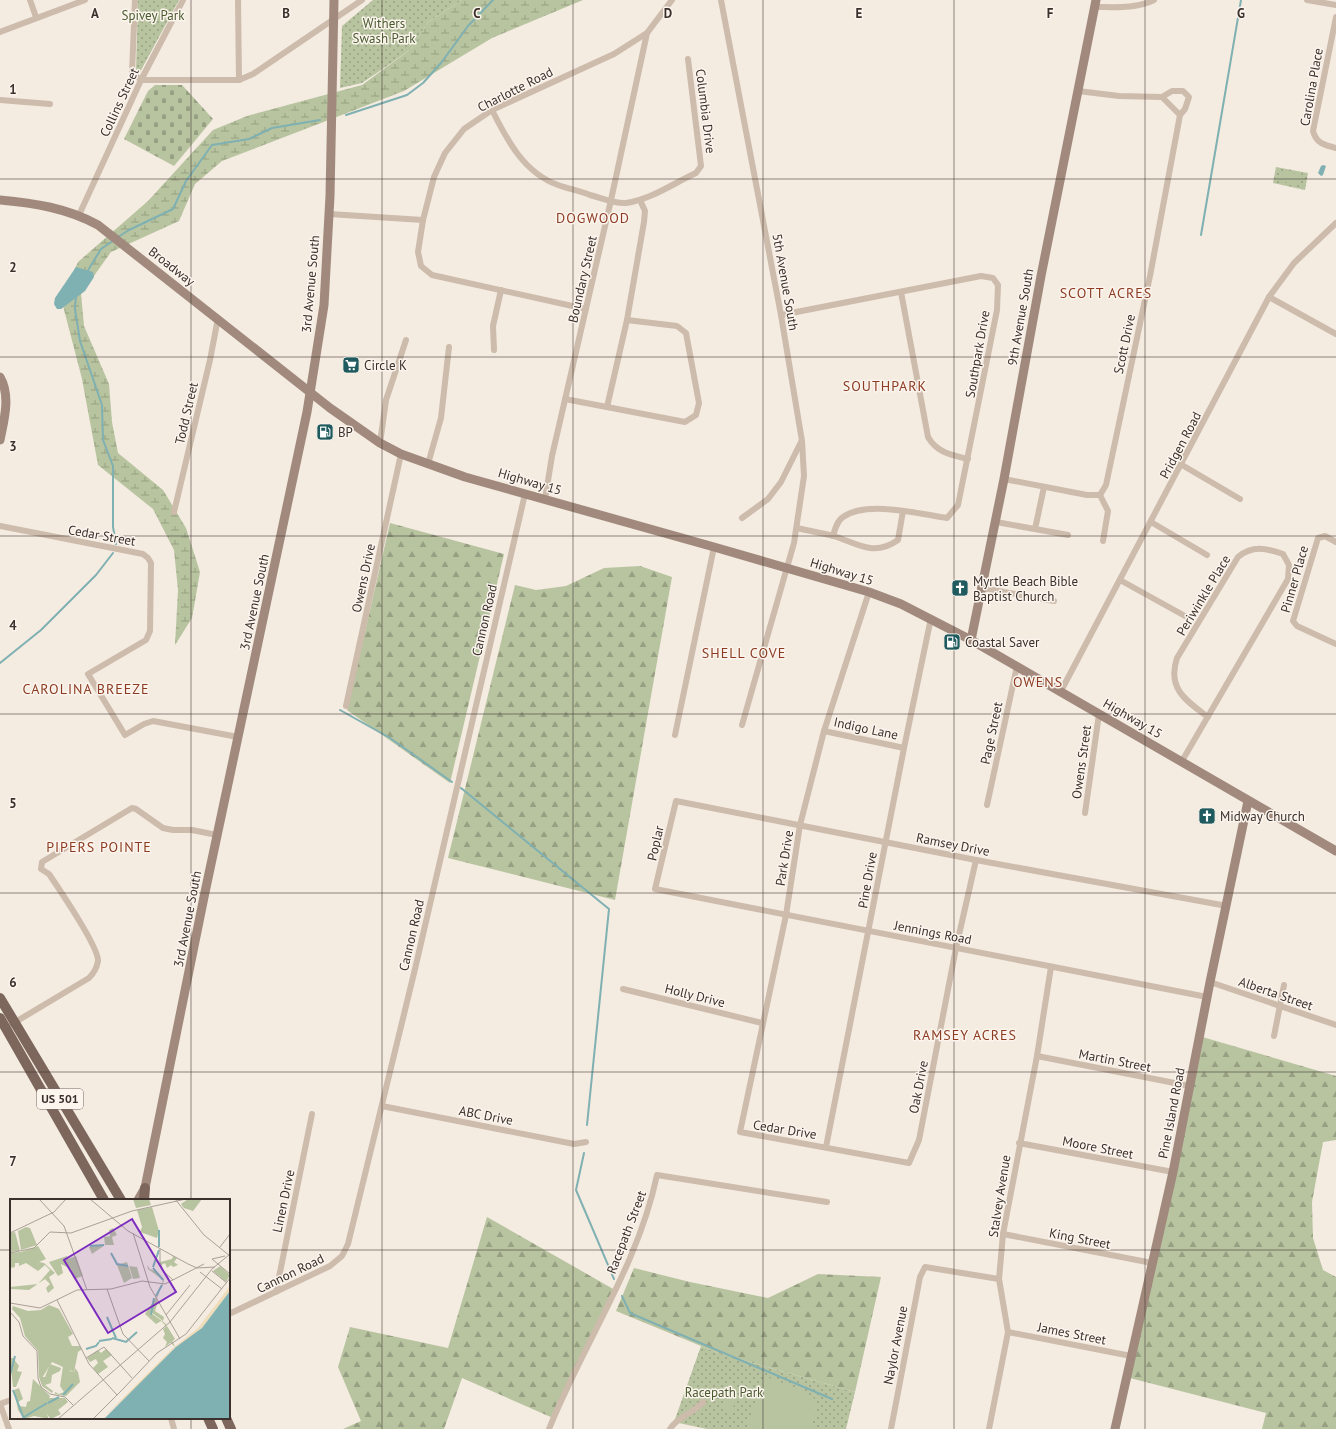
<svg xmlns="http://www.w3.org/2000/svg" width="1336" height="1429" font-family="'PT Sans',sans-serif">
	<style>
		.grass { fill: url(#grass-dots) }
		.forest { fill: url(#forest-firs) }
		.wetland { fill: url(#wetland-marsh) }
		.cemetery { fill: url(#cemetery-stones) }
		.garden { fill: #b8c4a0 }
		.water { fill: #7fb0b2 }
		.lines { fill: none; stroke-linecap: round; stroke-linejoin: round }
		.stream { stroke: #7fb0b2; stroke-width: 2 }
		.street { stroke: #cdbbac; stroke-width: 6 }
		.secondary { stroke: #a18a7d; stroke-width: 9 }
		.primary { stroke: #7d675c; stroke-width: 10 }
		.grid { fill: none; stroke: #3b302b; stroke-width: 1; stroke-opacity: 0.55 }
		.labels { text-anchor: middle; stroke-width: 3; stroke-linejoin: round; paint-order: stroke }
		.shield { fill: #fbf5ee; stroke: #756b66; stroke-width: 1 }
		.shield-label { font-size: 12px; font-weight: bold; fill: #3b302b }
		.park-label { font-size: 13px; fill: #4a5a2e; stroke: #fbf5ee }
		.street-label { font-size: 13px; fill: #3b302b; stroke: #fbf5ee }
		.poi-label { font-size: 13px; fill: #3b302b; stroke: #fbf5ee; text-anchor: start }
		.neighbourhood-label { font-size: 14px; letter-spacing: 1px; fill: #8c3b22; stroke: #fbf5ee }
		.inset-river { fill: none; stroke: #7fb0b2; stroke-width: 2 }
		.inset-road { fill: none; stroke: #aaa098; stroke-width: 1 }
		.view { fill: #7b2cbf; fill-opacity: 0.15; stroke: #7b2cbf; stroke-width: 2 }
		.inset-edge { fill: none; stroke: #3b302b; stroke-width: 2 }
		.grid-label { font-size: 13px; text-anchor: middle; font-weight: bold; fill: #3b302b; stroke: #fbf5ee; stroke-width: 3; stroke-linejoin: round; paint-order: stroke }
	</style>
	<defs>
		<pattern id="grass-dots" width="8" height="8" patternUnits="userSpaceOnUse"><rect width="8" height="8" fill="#b8c4a0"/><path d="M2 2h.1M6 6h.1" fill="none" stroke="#97a083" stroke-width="1.8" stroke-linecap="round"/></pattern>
		<pattern id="forest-firs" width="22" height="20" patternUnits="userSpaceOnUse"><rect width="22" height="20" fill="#b8c4a0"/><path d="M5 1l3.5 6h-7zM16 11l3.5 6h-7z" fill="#97a083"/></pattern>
		<pattern id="wetland-marsh" width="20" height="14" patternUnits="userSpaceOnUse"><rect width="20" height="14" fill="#b8c4a0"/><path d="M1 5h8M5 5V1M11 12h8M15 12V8" fill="none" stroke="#97a083"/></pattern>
		<pattern id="cemetery-stones" width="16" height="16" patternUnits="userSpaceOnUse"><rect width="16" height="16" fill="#b8c4a0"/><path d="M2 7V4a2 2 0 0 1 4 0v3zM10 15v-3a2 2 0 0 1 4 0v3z" fill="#97a083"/></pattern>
	</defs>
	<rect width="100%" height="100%" fill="#f4ebe1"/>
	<g class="grass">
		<path d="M138,0h41l-39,72 -4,-1z"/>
		<path d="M373,0h89l-34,22 -17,27 -24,17 -25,17 -22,5 2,-62z"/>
		<path d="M1276,167l32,6 -3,17 -32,-7z"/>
		<path d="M701,1346l17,7 137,39 -9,37h-139l-33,-7z"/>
	</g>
	<g class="forest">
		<path d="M390,523l114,31 -54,229 -103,-73z"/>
		<path d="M640,566l32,11 -57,323 -167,-42 67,-273 21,5 30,-4 38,-18z"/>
		<path d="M1199,1036l137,40v64l-13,2 -11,60 1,36 10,32 13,7v152h-74l4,-16 -140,-36z"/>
		<path d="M487,1217l128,73 -62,128 -91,-40 -18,51h-101l18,-8 -23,-54 12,-40 98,21z"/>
		<path d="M634,1268l56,14 78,16 50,-24 63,3 -26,115 -137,-39 -102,-42z"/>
	</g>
	<path class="wetland" d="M462,0h121l-91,38 -88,53 -182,70 -27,23 -16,37 -68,31 -30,42 3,32 25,58 3,38 6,31 45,37 23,38 14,44 -8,46 -17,27 3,-55 -4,-40 -21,-41 -55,-44 -16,-86 -21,-81 17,-36 70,-61 65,-71 34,-14 115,-31 49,-36 17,-27z"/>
	<path class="cemetery" d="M155,85h27l31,34 -39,47 -50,-27 24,-48z"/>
	<g class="garden">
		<path d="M1281,171l21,4 -2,10 -21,-4z"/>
		<path d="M764,1376l40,15 10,7 2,11 -5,20h-65z"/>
		<path d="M729,1391l9,3 -7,19 -9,-4z"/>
	</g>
	<g class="water">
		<path d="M1323,165l3,1 -3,9 -2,1 -3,-3 3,-7z"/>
		<path d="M76,267l17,5 1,5 -9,14 -24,18h-4l-3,-5 1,-6z"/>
	</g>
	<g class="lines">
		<g class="stream">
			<path d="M346,115l61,-20 16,-12 18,-20 27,-37 25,-26"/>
			<path d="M1201,235l40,-235"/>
			<path d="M118,237l11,-7 44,-21 13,-28 26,-36 37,-6 23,-11 48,-8"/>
			<path d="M87,272l14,-23 12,-8"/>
			<path d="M76,295l-1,14 5,32 22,64 1,35 10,26v61l3,17"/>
			<path d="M0,663l41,-33 55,-55 17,-22"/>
			<path d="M340,710l50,28 62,44"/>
			<path d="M461,788l148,121 -22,216"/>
			<path d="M584,1153l-8,37 38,89"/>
			<path d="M622,1296l8,17 202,86"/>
		</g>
		<g class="street">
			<path d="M30,0l6,17"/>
			<path d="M135,0l-3,73 9,7h98l14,-6 109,-74"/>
			<path d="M238,0l1,80"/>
			<path d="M721,0l60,315 21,126 2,35 -10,67 -52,182"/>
			<path d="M1307,0l29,5"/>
			<path d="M1095,7c20,0 41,2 59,-7"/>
			<path d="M1336,17l-23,114c3,12 11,14 23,17"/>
			<path d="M0,32l85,-32"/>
			<path d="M1162,97l10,-6h11l6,6 -4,12 -5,6"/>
			<path d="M0,100l50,4"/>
			<path d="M492,110c15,30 32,63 66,75 11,4 22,6 32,10 11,3 25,9 36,8 24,-3 48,-20 70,-30l5,-7 -13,-107"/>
			<path d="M329,214l94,6"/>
			<path d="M79,215l62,-135 42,-80"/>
			<path d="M901,292l27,145c9,16 24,18 40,22"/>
			<path d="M1269,297l67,37"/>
			<path d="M586,309l-154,-34 -11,-9 -3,-14 5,-32 11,-43 11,-24 19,-24 28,-19 122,-56 33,-21"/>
			<path d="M781,315l200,-39 12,2 5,7 -1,25 -39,195 -11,13c-27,-4 -80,-18 -104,-1 -6,4 -8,12 -10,19"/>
			<path d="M494,350l-1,-24 8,-36"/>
			<path d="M565,399l120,23 11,-7 3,-12 -13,-70 -9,-7 -50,-6"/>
			<path d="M607,407l20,-87 17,-98 1,-11 -5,-11"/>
			<path d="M380,443l6,-43 20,-60"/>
			<path d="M428,464l13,-46 8,-71"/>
			<path d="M1182,465l58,34"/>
			<path d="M1004,479l83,16h13l6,-10 44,-209 30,-161 -18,-18 -43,-1 -41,-5"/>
			<path d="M1100,495l8,16 -5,30"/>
			<path d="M545,499l7,-43 59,-256 36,-167 25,-33"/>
			<path d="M174,512l36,-152 8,-42"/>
			<path d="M742,518l26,-19 13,-17 20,-40"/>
			<path d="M996,522l72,13"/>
			<path d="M1151,522l56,33"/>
			<path d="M0,526l143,28 5,4 3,5 -1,68 -4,9 -58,34 37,61 19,-11 9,-3 85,16"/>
			<path d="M797,528c12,3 25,5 37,8 24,8 40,21 64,4l5,-29"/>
			<path d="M1035,529l9,-42"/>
			<path d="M1336,542l-11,-6 -7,2 -25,83 4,5 39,18"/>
			<path d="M1120,580l65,36"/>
			<path d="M982,588l72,13"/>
			<path d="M869,592l-45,139 -24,94 -14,90 -46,217 169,31 10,-23 37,-192 20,-88"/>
			<path d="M1061,691l208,-394 25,-34 42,-40"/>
			<path d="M346,706l55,-252"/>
			<path d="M824,731l80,17"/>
			<path d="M675,735l39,-188"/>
			<path d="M1182,761l106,-182 1,-14 -6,-11c-17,-6 -31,-9 -45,3l-61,101c-10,30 8,42 31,59"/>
			<path d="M987,805l30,-139"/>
			<path d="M1085,813l14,-99"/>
			<path d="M1210,982l126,43"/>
			<path d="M623,989l139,34"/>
			<path d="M1207,997l-552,-108 21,-88 300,59 251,46"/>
			<path d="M12,1024l77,-46c4,-4 8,-11 9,-17 1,-14 -39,-72 -49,-87l-8,-5 1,-7 90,-54 4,1 27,19 10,2h19l25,5"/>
			<path d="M1274,1036l10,-51"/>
			<path d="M1037,1056l153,30"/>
			<path d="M382,1106l192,38 12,-2"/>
			<path d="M1019,1143l154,29"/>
			<path d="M826,1147l78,-399 27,-130"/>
			<path d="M1003,1234l149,29"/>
			<path d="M276,1292l36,-178"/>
			<path d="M229,1314l101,-48 12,-10 6,-12 67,-275 110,-475"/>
			<path d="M1008,1332l123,24"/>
			<path d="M0,1404l9,25"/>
			<path d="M0,1404l11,-4"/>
			<path d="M171,1418l3,11"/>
			<path d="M549,1429c34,-85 89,-163 108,-254l170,27"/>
			<path d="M670,1429c8,-13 23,-15 33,-27"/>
			<path d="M891,1429l29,-152 5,-10 74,12"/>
			<path d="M989,1429l19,-97 -9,-53 4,-45 34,-178 14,-89"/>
		</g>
		<g class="secondary">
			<path d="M0,200c34,3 67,8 98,25l232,183 50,35 21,11 64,23 249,70 155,45 32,12 70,36 365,211"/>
			<path d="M0,377c11,19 4,43 0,63"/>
			<path d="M971,640l33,-161 37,-203 55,-276"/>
			<path d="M138,1200l7,-12 59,-291 103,-485 17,-107 6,-109 4,-196"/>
			<path d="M1115,1429l58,-257 37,-190 38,-181"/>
		</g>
		<g class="primary">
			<path d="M0,998l121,202"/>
			<path d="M0,1018l104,182"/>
			<path d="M144,1200l1,-12"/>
			<path d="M208,1418l5,11"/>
			<path d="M226,1418l5,11"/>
		</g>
	</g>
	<path class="grid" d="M191,0v1200M382,0v1429M573,0v1429M763,0v1429M954,0v1429M1145,0v1429M0,179h1336M0,357h1336M0,536h1336M0,714h1336M0,893h1336M0,1072h1336M0,1250h11M229,1250h1107M191,1418v11"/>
	<defs>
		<g id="supermarket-square" transform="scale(0.9)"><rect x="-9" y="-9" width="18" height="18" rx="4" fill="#1f5a5e" stroke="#fbf5ee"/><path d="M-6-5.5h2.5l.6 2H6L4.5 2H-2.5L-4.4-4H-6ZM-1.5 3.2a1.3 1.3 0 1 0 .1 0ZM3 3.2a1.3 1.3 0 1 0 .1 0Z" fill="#fff"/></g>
		<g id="fuel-square" transform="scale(0.9)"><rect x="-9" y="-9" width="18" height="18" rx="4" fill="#1f5a5e" stroke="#fbf5ee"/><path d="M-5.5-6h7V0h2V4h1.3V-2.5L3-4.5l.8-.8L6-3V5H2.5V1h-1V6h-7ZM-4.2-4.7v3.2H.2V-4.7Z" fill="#fff"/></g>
		<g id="church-square" transform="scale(0.9)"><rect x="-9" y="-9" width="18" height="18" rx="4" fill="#1f5a5e" stroke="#fbf5ee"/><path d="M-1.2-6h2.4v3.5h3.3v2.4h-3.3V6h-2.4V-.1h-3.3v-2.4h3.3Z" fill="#fff"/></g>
	</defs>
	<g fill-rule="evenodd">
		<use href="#supermarket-square" x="351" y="365"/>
		<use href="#fuel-square" x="325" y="432"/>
		<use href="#church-square" x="960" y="588"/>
		<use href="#fuel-square" x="952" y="642"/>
		<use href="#church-square" x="1207" y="816"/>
	</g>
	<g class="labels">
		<rect class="shield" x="37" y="1089" width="46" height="20" rx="3"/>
		<g class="shield-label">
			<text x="60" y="1103">US 501</text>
		</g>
		<g class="park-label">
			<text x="153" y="20">Spivey Park</text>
			<text x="384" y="28">Withers<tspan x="384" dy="15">Swash Park</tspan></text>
			<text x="724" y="1397">Racepath Park</text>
		</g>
		<g class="street-label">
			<text transform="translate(1311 87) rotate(-80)" y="5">Carolina Place</text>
			<text transform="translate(515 89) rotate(-27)" y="5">Charlotte Road</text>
			<text transform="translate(119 102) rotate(-65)" y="5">Collins Street</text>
			<text transform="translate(706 111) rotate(83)" y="5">Columbia Drive</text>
			<text transform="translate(172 266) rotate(38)" y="5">Broadway</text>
			<text transform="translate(582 279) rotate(-77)" y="5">Boundary Street</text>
			<text transform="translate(786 282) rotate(80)" y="5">5th Avenue South</text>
			<text transform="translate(310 284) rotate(-85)" y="5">3rd Avenue South</text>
			<text transform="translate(1020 317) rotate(-80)" y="5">9th Avenue South</text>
			<text transform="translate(1124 344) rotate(-78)" y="5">Scott Drive</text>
			<text transform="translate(977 354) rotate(-80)" y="5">Southpark Drive</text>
			<text transform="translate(186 413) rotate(-77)" y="5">Todd Street</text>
			<text transform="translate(1180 445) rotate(-62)" y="5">Pridgen Road</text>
			<text transform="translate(530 481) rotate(16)" y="5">Highway 15</text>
			<text transform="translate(102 535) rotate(10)" y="5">Cedar Street</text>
			<text transform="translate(842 571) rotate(17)" y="5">Highway 15</text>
			<text transform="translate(363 578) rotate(-78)" y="5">Owens Drive</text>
			<text transform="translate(1294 579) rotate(-74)" y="5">Pinner Place</text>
			<text transform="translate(1203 595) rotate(-59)" y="5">Periwinkle Place</text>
			<text transform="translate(254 602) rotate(-78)" y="5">3rd Avenue South</text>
			<text transform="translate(484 620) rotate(-77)" y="5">Cannon Road</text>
			<text transform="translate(1133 718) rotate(30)" y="5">Highway 15</text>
			<text transform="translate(866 728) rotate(12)" y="5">Indigo Lane</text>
			<text transform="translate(991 733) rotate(-78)" y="5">Page Street</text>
			<text transform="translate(1081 762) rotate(-82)" y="5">Owens Street</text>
			<text transform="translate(655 843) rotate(-77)" y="5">Poplar</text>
			<text transform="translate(953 844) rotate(11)" y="5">Ramsey Drive</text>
			<text transform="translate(784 858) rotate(-81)" y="5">Park Drive</text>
			<text transform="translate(867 880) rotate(-80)" y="5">Pine Drive</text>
			<text transform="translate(187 919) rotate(-79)" y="5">3rd Avenue South</text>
			<text transform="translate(933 932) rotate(11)" y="5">Jennings Road</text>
			<text transform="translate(411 935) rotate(-77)" y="5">Cannon Road</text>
			<text transform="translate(1276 993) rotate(19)" y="5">Alberta Street</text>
			<text transform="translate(695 995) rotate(14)" y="5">Holly Drive</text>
			<text transform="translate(1115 1060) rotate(11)" y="5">Martin Street</text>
			<text transform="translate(918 1087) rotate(-79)" y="5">Oak Drive</text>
			<text transform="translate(1171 1113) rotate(-79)" y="5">Pine Island Road</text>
			<text transform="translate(486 1115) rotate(11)" y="5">ABC Drive</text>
			<text transform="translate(785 1129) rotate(9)" y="5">Cedar Drive</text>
			<text transform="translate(1098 1147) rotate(11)" y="5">Moore Street</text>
			<text transform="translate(999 1196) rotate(-81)" y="5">Stalvey Avenue</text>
			<text transform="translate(283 1201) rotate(-78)" y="5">Linen Drive</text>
			<text transform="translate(626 1232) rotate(-69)" y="5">Racepath Street</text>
			<text transform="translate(1080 1238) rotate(11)" y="5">King Street</text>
			<text transform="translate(290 1273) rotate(-26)" y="5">Cannon Road</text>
			<text transform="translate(1072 1333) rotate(11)" y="5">James Street</text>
			<text transform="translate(895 1345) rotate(-79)" y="5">Naylor Avenue</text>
		</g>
		<g class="poi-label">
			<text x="364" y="370">Circle K</text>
			<text x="338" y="437">BP</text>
			<text x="973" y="586">Myrtle Beach Bible<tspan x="973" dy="15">Baptist Church</tspan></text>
			<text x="965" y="647">Coastal Saver</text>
			<text x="1220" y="821">Midway Church</text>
		</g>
		<g class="neighbourhood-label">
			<text x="593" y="223">DOGWOOD</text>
			<text x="1106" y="298">SCOTT ACRES</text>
			<text x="885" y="391">SOUTHPARK</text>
			<text x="744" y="658">SHELL COVE</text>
			<text x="1038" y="687">OWENS</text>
			<text x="86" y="694">CAROLINA BREEZE</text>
			<text x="99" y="852">PIPERS POINTE</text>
			<text x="965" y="1040">RAMSEY ACRES</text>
		</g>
	</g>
	<g transform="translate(10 1199)">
		<rect width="220" height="220" fill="#f4ebe1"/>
		<path d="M210,67l10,9 -4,7 -13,-11zM145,100l3,2 -3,10 9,6 -1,4 -12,-9zM39,106l10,4 14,25 -5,3 4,9h8l2,3 -4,3 -4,20 -22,-10 -10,16 -3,-1 -1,-26 -13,-15 -5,-18 -8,-9 1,-3 15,5 13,-1zM157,127l8,13 -10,8 2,-5 -4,-4 2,-4 -2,-5zM55,199l3,4 -10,8 3,4 -10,5 -6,-7z" fill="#b8c4a0"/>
		<path d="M123,0h16l2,6 -15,3zM178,0h14l-9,12 -9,-3 -3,-4zM142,8l7,24 -2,7 -17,-6 2,-5 -5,-17zM16,28l4,1 7,17 -16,5 -3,-19zM103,29l4,7 -5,2 2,8h-9l-13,9 -3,-7 16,-2 -1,-8 6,-1 -1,-6zM5,33l5,19 -10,1v-19zM28,47l8,13 -7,3 5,1 11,10 -6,4 5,11 -6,5 -2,-5 4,-4 -5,-5 -16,11 -18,-1 -1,10v-12l28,-3 12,-14 -5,-5 -7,6 -12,-8 -7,3v-3h-4v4l-5,1v-15l11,-1v3v-3zM57,57l1,3 8,-3 7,20 -9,3 -3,-10 -10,-5 2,9 -5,3 -9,-14zM163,57l4,2 -3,4 4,3 -5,2 -2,-2 -4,3 -2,-5 -4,2 -1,-3 12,-3zM117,63l5,16 -8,5 -7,-18zM119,67l8,1 3,11 -7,1zM96,150l6,6 -9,6 5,6 -10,7 -5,-6 5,-5 -2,-4 -6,3 -3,-4 11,-8 3,3zM0,159h3l6,8 -2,5 5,1 -6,15h-3zM58,164l2,8 4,1 1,-4 3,4 2,10 -14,14 -11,-2v-2l4,2 5,-2 -4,-6 3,-20zM40,165l11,4 -1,3 -8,4 -1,8 -6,2 8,6 -1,2 -10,-7 -3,-9h6zM23,180l17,17 -1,2h16l-19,14 3,7 -15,-3 -10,3 -6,-9 -4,-20 5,-2 4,11 -5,3 1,4 7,1 1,-5 3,-1z" fill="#b8c4a0"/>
		<path d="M137,66l3,4 7,3 7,7v2l-13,32 15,11 2,14 5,4 2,5 -7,-7 -3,-15 -4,-4 -5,3 -11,-10 15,-23 3,-11 -15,-11z" fill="#b8c4a0"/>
		<path d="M220,87v5l-28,37 -27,20 -38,39 -35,32 70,-70 26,-21z" fill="#efdcb8"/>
		<path d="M220,92v128h-126l72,-72 26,-19z" fill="#7fb0b2"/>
		<path class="inset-river" d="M80,47l14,-1M149,48v-17M101,54l6,11 11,2M143,68l6,-17M143,69l10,12M146,97l6,-11M141,116l3,-17M97,118l9,21M102,139l14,4 11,-10M89,142l13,-2M76,150l10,-3 3,-4M0,176l5,-19M3,191l11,29M53,196l10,-11M38,204l11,-6M14,218l23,-14"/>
		<path class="inset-road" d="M29,0l25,27 23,64M80,0l38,32 60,33 9,4 18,-1M165,0l29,36 26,21M0,34l44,-21 12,-13M123,34l17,54 30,52M210,48l10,-13M150,50v13l3,9 10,9M0,54l24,-5 16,-16 21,1 61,-22 54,-12M202,60l18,15M202,60l13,-3M202,72l15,12M190,73l22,17M97,90l16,45 26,27M47,101l32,64 28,31M0,104l30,5 37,-18 34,-1 31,-8 23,3 39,-20M0,113l9,10 4,14 14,15 1,27 3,9 9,7 15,3 9,9M156,116l24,-30M76,159l18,-11 28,31M112,191l35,-37 29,-19 44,-56M48,220l112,-97 42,-53 18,-15M83,220l29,-29"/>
		<path class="view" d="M122,20l44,73 -68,41 -44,-73z"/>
		<rect width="220" height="220" class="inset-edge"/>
	</g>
	<g class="grid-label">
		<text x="95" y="18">A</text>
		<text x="286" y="18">B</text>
		<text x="477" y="18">C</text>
		<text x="668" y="18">D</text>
		<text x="859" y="18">E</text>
		<text x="1050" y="18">F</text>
		<text x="1241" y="18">G</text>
		<text x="13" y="94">1</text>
		<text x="13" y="272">2</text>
		<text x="13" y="451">3</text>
		<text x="13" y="630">4</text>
		<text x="13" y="808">5</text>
		<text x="13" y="987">6</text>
		<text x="13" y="1166">7</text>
	</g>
</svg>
